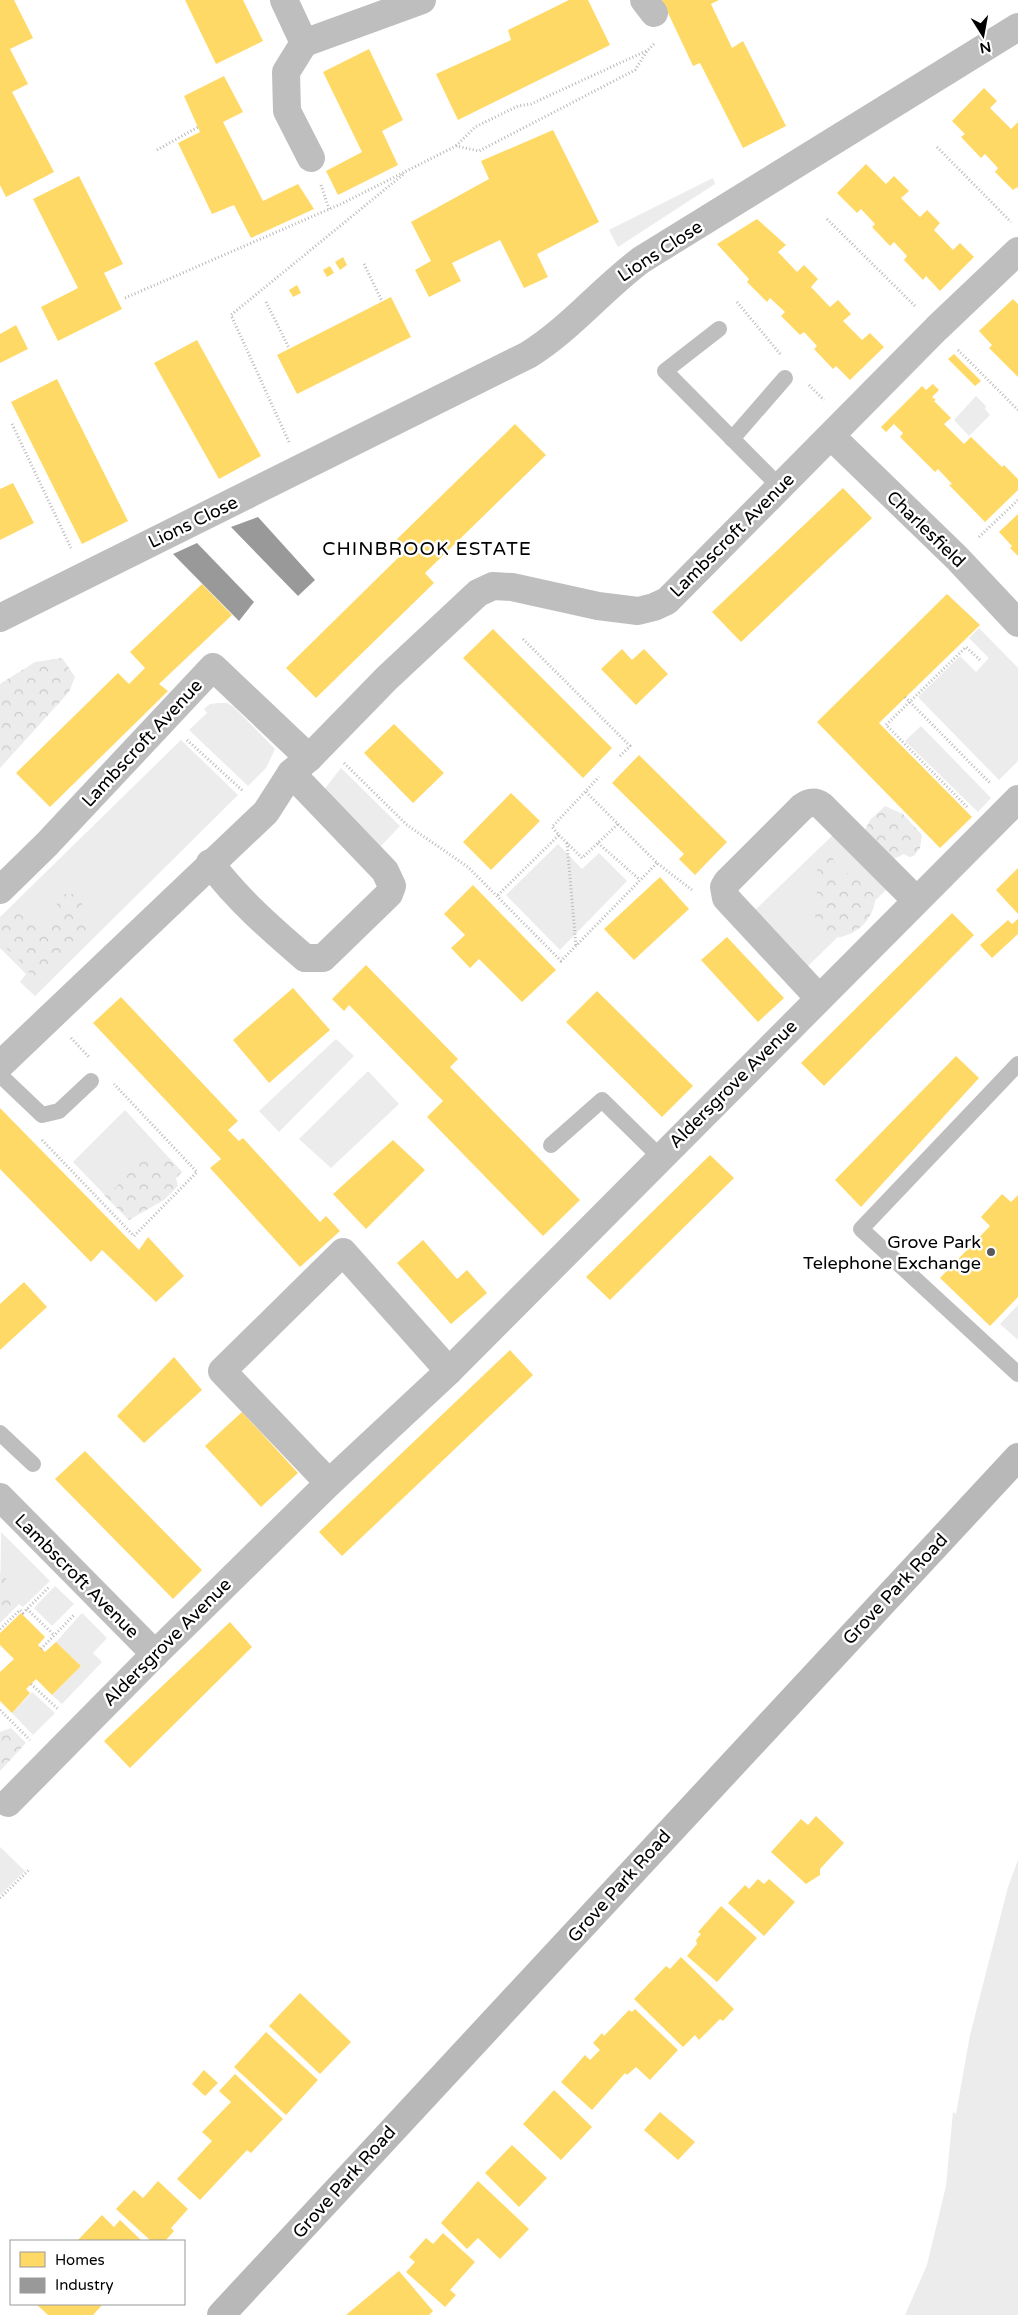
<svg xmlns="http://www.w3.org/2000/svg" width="1018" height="2315" font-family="'Varela Round',sans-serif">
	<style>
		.green { fill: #ececec }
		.forest { fill: url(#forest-crowns) }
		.homes { fill: #ffd966 }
		.industry { fill: #999 }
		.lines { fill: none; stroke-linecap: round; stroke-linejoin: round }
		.path { stroke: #b9b9b9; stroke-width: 3; stroke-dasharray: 1 2.5; stroke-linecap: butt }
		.lane { stroke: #bebebe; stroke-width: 16 }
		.street { stroke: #bebebe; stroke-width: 28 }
		.secondary { stroke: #b8b8b8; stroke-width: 28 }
		.poi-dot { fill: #595959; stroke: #fff; stroke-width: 2 }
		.labels { text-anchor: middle; stroke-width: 5; stroke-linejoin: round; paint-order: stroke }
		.street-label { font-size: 18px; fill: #000; stroke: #fff }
		.poi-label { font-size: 18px; fill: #000; stroke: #fff; text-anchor: end }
		.neighbourhood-label { font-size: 19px; letter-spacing: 1px; fill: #000; stroke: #fff }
	</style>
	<defs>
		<pattern id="forest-crowns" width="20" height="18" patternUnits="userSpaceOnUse" patternTransform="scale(1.25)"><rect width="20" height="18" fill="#ececec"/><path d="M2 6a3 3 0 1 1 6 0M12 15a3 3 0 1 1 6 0" fill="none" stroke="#c9c9c9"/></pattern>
	</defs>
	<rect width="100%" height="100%" fill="#fff"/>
	<g class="green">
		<path d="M713,178l2,6 -97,63 -9,-17z"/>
		<path d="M976,396l10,10 -1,3 5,6 -21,21 -15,-16z"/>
		<path d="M979,628l39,40v93l-19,19 -81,-83 42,-41 16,16 13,-14 -20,-20z"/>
		<path d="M218,703h9l7,4 41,42 -9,19 -18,18 -59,-56 18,-17 -3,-4 6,-5z"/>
		<path d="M921,726l70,72 -13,14 -73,-71z"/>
		<path d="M181,740l57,55 -203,201 -15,-14 6,-8 -26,-26v-31z"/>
		<path d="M341,768l59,58 -21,22 -56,-57z"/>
		<path d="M835,833l53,55 -82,80 -53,-56z"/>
		<path d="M558,844l24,25 17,-16 28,28 -67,69 -54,-55z"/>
		<path d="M336,1039l18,17 -75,76 -20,-21z"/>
		<path d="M368,1071l31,33 -68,64 -32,-29z"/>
		<path d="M125,1110l57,62 -53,48 -56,-58z"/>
		<path d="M1018,1305v35l-18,-16z"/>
		<path d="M1,1532l49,49 -27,26 -4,-3 -19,19z"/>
		<path d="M55,1586l19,18 -22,22 -18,-18z"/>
		<path d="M82,1613l25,25 -14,15 9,9 -40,42 -10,-9 29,-29 -25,-24z"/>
		<path d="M32,1692l23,21 -22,22 -21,-22z"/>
		<path d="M0,1847l25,24 -25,24z"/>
		<path d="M1018,1860v455h-113l22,-50 19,-79 7,-74 3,2 14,-79 38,-148z"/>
	</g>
	<g class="forest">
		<path d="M62,658l13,19 -6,15 -69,76v-84l35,-22z"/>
		<path d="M885,806l18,8 19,21 -2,13 -6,8 -5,1 -5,-3 -15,7 -24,-31 5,-10z"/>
		<path d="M825,857h7l3,6v13c55,-19 51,53 5,61 -17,3 -28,-20 -26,-34 1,-8 5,-14 9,-21l-8,-16 3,-5z"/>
		<path d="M59,894h18l10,20 5,18 -16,19 -40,36 -6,-8 -2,-10 -28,-27v-20l14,-11 27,16 14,-12z"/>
		<path d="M155,1157l15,2 12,13 -6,6 2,8 -14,14 -35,20 -25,-25 11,-7 23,-24z"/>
		<path d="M0,1572l6,7 8,28 -14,15z"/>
		<path d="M11,1728l15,15 -26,28v-39z"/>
	</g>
	<g class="homes">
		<path d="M0,0h14l19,38 -23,11 18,35 -16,8 42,80 -48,25 -6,-12z"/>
		<path d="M185,0h58l20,41 -47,23z"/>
		<path d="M569,0h19l22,45 -152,75 -22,-46 75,-34 -3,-10z"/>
		<path d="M662,0h57l-8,4 21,44 11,-7 43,85 -43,22 -43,-85 -7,3z"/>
		<path d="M369,49l34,71 -21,11 16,34 -60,30 -12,-24 36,-19 -39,-80z"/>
		<path d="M224,76l19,36 -20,10 40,79 35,-17 16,25 -63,29 -17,-33 -22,9 -34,-71 22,-11 -16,-36z"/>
		<path d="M984,88l13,13 -7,7 21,21 7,-7v67l-1,-2 -4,3 -18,-18 3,-4 -13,-14 -4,4 -20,-21 4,-3 -13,-13z"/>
		<path d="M553,130l46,92 -62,32 11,23 -24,11 -24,-48 -48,23 9,18 -32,16 -14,-27 16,-9 -20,-39 78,-43 -8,-18z"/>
		<path d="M866,164l20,20 8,-8 15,15 -8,7 19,19 7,-7 13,13 -6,7 19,20 7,-7 14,14 -34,34 -14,-15 -3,4 -19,-20 3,-4 -13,-14 -4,4 -18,-19 3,-3 -14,-15 -4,4 -20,-20z"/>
		<path d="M79,176l44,88 -19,9 18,36 -64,32 -17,-34 37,-19 -45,-89z"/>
		<path d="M757,219l29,26 -8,7 19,20 7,-7 14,14 -7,8 19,20 8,-7 13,14 -8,7 19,19 8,-7 14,14 -34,33 -14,-14 -3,3 -19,-20 3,-3 -13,-14 -4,3 -19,-19 4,-4 -15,-14 -3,4 -20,-20 2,-3 -32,-35z"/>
		<path d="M343,257l4,8 -7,5 -5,-8z"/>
		<path d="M330,266l4,7 -7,4 -4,-7z"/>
		<path d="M297,285l4,8 -8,4 -4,-7z"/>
		<path d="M391,297l20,40 -114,57 -20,-39z"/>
		<path d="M1013,299l5,5v73l-29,-29 3,-3 -13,-14z"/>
		<path d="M16,325l12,24 -28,14v-29z"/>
		<path d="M197,340l64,116 -42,23 -65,-116z"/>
		<path d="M954,354l27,27 -6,5 -27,-27z"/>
		<path d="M57,379l71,142 -46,23 -71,-142z"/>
		<path d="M933,384l6,6 -7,7 4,3 -2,1 17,17 -7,6 20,20 7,-7 31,30 2,-2 14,14v11l-33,32 -33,-34 -3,-3 3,-1 -14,-15 -3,3 -35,-35 3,-4 -9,-9 -8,8 -5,-5 41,-41 4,4z"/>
		<path d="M515,424l31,31 -121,118 9,10 -118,115 -30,-30 118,-116 -10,-10z"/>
		<path d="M13,483l21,40 -34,17v-51z"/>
		<path d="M843,488l29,30 -131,124 -29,-30z"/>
		<path d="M1018,514v42l-8,-8 2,-2 -13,-14z"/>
		<path d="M202,584l30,31 -73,69 9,7 -118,116 -34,-34 102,-100 11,11 16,-16 -15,-16z"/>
		<path d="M947,594l33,31 -101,98 93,94 -32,31 -123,-126z"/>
		<path d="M493,629l119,119 -29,30 -120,-120z"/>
		<path d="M622,649l10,11 12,-11 24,25 -32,31 -35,-36z"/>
		<path d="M394,724l50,49 -31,30 -49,-50z"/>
		<path d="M639,755l88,87 -32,33 -16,-16 5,-5 -72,-71z"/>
		<path d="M511,793l29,28 -49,49 -28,-28z"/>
		<path d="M1018,868v46l-22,-24z"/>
		<path d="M660,877l29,32 -55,51 -30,-31z"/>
		<path d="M473,885l83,85 -34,32 -43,-43 -9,9 -19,-20 14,-13 -21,-21z"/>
		<path d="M952,913l22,22 -150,151 -23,-23z"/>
		<path d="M1018,919v15l-26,24 -12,-13 28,-25 4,4z"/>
		<path d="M727,937l57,61 -26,24 -57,-62z"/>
		<path d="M366,965l92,94 -8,8 130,133 -37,36 -116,-119 16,-16 -94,-96 -5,6 -12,-12z"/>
		<path d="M293,988l37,42 -61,53 -36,-43z"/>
		<path d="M597,991l96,95 -31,31 -96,-95z"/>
		<path d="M121,997l117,124 -10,9 11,11 4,-3 77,84 6,-6 14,15 -40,36 -90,-99 11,-9 -128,-136z"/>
		<path d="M956,1056l23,22 -118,129 -26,-27z"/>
		<path d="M0,1108l139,142 9,-13 36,39 -28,26 -54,-52 -11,12 -91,-93z"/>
		<path d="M393,1140l32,30 -59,59 -33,-35z"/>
		<path d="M710,1155l24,23 -124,122 -24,-23z"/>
		<path d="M1002,1194l9,8 7,-7v102l-28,29 -50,-48 50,-52 -9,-9z"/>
		<path d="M423,1240l34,39 10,-9 20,23 -36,31 -54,-61z"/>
		<path d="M24,1282l23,25 -47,43v-46z"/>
		<path d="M510,1350l23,25 -191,181 -23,-24z"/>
		<path d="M174,1357l28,33 -58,53 -27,-27z"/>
		<path d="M242,1412l56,61 -37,34 -56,-61z"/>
		<path d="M85,1451l117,119 -29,29 -118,-120z"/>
		<path d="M21,1613l24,24 -7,8 7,7 11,-10 25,24 -29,29 -16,-16 -10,10 4,4 -18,20 -12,-12v-29l14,-13 -14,-14v-12z"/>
		<path d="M230,1622l22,25 -122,121 -26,-27z"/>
		<path d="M816,1816l28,27 -24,26v6l-14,9 -35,-32 30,-33 7,6z"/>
		<path d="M758,1879l6,5 5,-5 26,23 -31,34 -36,-33 17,-18 4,4z"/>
		<path d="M721,1906l36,32 -40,44 -30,-26 10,-12 -1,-4 5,-6 -3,-2z"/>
		<path d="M681,1957l53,52 -11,12 -3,-2 -21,21 -4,-5 -12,12 -49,-48 32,-33 4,3z"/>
		<path d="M300,1993l51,49 -31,32 -51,-48z"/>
		<path d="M635,2009l43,41 -28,30 -14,-13 -9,8 -2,-2 -33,37 -31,-28 24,-27 5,5 10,-10 -7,-7 9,-10 2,3 25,-26 3,2z"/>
		<path d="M266,2032l52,48 -32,35 -52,-48z"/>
		<path d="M204,2070l14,13 -13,13 -13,-12z"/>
		<path d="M235,2074l48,45 -32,34 -4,-3 -47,50 -23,-21 35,-38 -10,-9 29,-30 -12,-11z"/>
		<path d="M554,2090l38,37 -31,33 -38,-36z"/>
		<path d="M660,2112l35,30 -17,18 -34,-30z"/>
		<path d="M512,2145l35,33 -28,29 -34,-34z"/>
		<path d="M158,2181l30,28 -17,19 3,3 -9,10h-14l-35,-32 18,-19 9,8z"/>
		<path d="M478,2181l51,48 -29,30 -22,-21 -11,11 -26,-26z"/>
		<path d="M102,2215l12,12 6,-7 22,21h-65z"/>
		<path d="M443,2233l32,29 -25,28 6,5 -11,12 -39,-35 9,-10 -6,-5 17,-19 7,6z"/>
		<path d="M399,2271l34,40 -4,4h-83z"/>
		<path d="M36,2304h67l-10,11h-45z"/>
	</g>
	<g class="industry">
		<path d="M258,517l57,63 -17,16 -67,-69z"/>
		<path d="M197,543l57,59 -15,19 -66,-67z"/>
	</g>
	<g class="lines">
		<g class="path">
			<path d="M456,146l19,-19 43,-21 13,-2 115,-53"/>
			<path d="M937,147l74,75"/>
			<path d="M157,150l41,-23"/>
			<path d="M321,185l8,24"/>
			<path d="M827,219l88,87"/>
			<path d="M364,264l18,37"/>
			<path d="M125,298l216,-94 115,-58 23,5 156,-81 12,-19 8,-8"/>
			<path d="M266,302l23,46"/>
			<path d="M737,302l44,53"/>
			<path d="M958,350l60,60"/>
			<path d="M809,385l15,15"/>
			<path d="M12,424l59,124"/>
			<path d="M289,442l-58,-127 174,-142"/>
			<path d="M979,537l39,-37"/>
			<path d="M523,639l107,107 -11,11"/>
			<path d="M905,697l86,87"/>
			<path d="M187,740l56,51"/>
			<path d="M344,763l63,62 61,42 93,94 96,-98"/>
			<path d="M586,792l71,71 35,27"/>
			<path d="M967,807l-81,-82 80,-78 14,13"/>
			<path d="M559,835l23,23 36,-34"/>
			<path d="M567,843l9,103"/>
			<path d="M598,843l42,37"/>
			<path d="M498,895l61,-60 -7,-8 47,-50"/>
			<path d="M71,1038l18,19"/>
			<path d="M42,1140l92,96 63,-64 -83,-88"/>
			<path d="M27,1609l27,26"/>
			<path d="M0,1629l20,-19 3,3 26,-26"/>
			<path d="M41,1649l33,-34"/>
			<path d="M31,1684l27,25"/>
			<path d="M0,1710l30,30"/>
			<path d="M0,1898l30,-29"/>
		</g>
		<g class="lane">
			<path d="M719,329l-54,42 115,116"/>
			<path d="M732,439l53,-61"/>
			<path d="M1018,1064l-157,165 157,145"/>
			<path d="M0,1075l42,40 17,-4 32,-30"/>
			<path d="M551,1145l51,-45 58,57"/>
			<path d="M0,1433l33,31"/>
		</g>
		<g class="street">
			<path d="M284,0l20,43 118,-43"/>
			<path d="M644,0l10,13"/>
			<path d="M304,43l-18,29 1,39 24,47"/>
			<path d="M831,436l126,122 61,65"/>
			<path d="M0,618l528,-263c42,-26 73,-65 113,-95l377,-233"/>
			<path d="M210,863c27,36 61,66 95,95h18l66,-64 3,-8 -7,-15 -94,-98"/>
			<path d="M0,890l47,-46 166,-177 96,91"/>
			<path d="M819,998l-93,-100 -2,-11 3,-5 75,-75c7,-5 13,-6 20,-1l94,94"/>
			<path d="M0,1065l266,-253 25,-39 18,-15 78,-80 91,-85 15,-7 19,1 86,19 40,5 16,-4 13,-6 270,-273 81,-77"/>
			<path d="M329,1483l-107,-112 121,-119 106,119"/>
			<path d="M0,1497l155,157"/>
			<path d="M8,1803l147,-149 174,-171 120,-112 569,-572"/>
		</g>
		<path class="secondary" d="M221,2315l797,-858"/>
	</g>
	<circle class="poi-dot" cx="991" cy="1252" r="5"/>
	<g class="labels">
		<g class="street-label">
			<text transform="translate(660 251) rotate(-33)" y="6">Lions Close</text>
			<text transform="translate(193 522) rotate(-26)" y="6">Lions Close</text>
			<text transform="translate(926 529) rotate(44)" y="6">Charlesfield</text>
			<text transform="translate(732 535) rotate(-45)" y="6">Lambscroft Avenue</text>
			<text transform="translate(142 743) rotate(-47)" y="6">Lambscroft Avenue</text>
			<text transform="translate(733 1084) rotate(-45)" y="6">Aldersgrove Avenue</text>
			<text transform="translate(77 1576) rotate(45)" y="6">Lambscroft Avenue</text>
			<text transform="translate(895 1589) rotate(-47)" y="6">Grove Park Road</text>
			<text transform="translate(167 1642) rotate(-45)" y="6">Aldersgrove Avenue</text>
			<text transform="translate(619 1886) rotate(-48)" y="6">Grove Park Road</text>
			<text transform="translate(344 2182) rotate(-48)" y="6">Grove Park Road</text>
		</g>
		<g class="poi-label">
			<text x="981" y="1248">Grove Park<tspan x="981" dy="21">Telephone Exchange</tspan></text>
		</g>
		<g class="neighbourhood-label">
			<text x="427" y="555">CHINBROOK ESTATE</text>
		</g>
	</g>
	<rect x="10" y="2240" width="175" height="65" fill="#ffffff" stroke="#999999"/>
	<rect x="20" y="2252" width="25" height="15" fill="#ffd966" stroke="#999999"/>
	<text x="55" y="2265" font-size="15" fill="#000000">Homes</text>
	<rect x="20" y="2278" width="25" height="15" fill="#999999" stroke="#999999"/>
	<text x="55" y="2290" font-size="15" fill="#000000">Industry</text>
	<g transform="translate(983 35) rotate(169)" stroke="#ffffff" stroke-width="4" paint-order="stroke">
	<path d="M0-4L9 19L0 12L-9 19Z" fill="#000000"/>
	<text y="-8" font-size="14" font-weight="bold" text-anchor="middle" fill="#000000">N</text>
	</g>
</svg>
